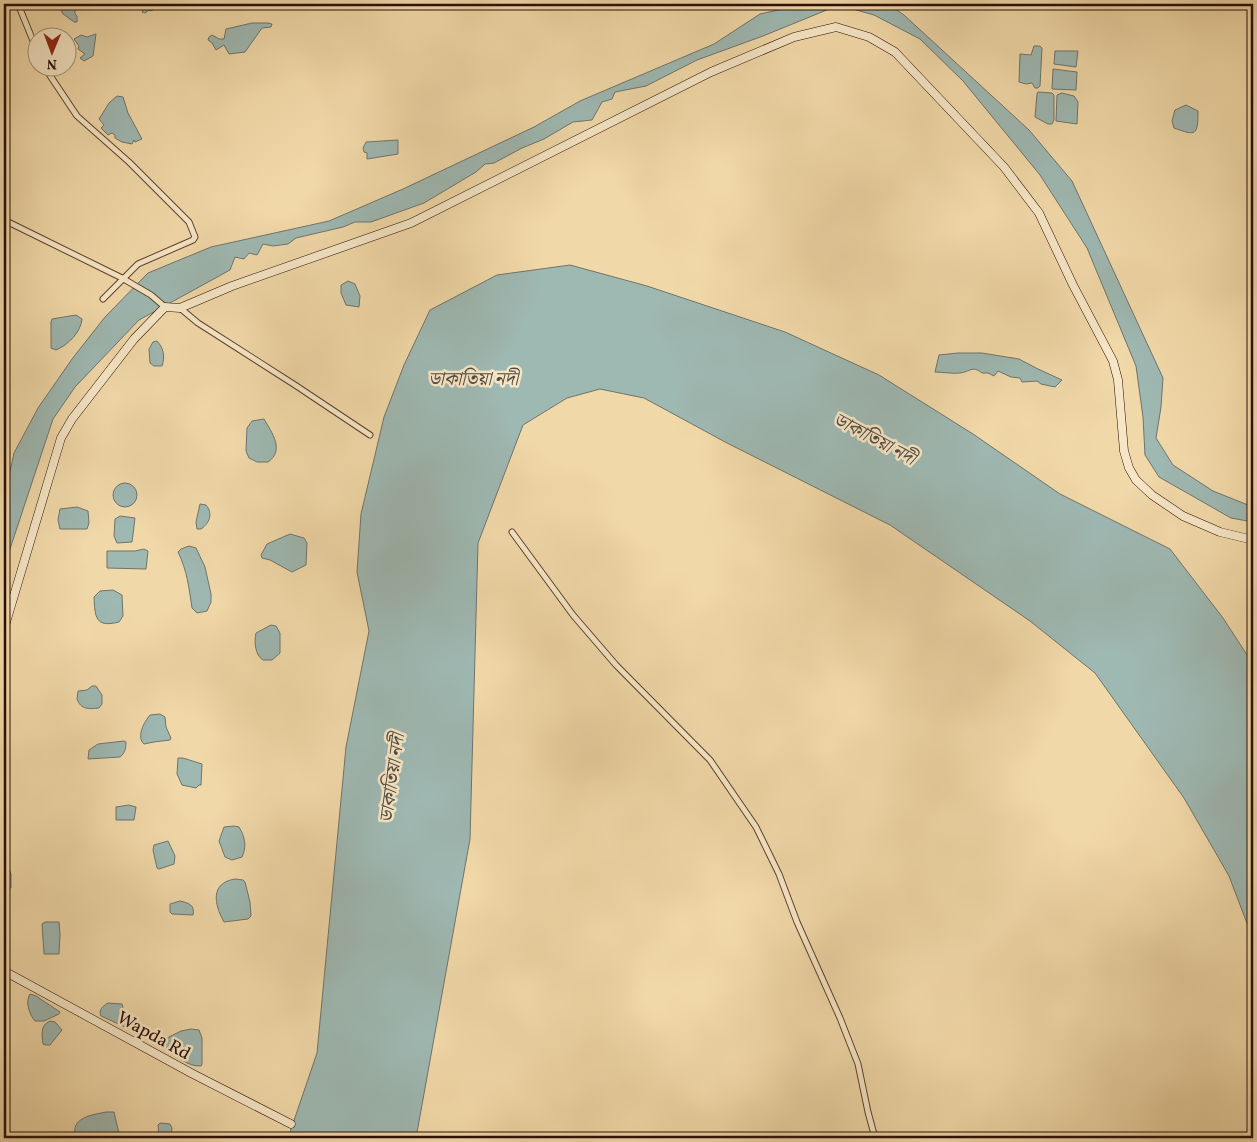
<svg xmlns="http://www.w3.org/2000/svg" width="1257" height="1142" font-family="Vollkorn,'Noto Serif Bengali',serif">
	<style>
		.water { fill: #9eb8b2; stroke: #6f746c }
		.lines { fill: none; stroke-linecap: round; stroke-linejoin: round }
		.minor-casing { stroke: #5b412c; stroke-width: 7 }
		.secondary-casing { stroke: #290f03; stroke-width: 9 }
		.minor { stroke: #f6e6c6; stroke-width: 5 }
		.secondary { stroke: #f6e6c6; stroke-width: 8 }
		.labels { text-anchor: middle; stroke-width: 5; stroke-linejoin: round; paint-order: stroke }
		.street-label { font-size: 18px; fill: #290f03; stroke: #f6e6c6 }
		.water-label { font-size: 19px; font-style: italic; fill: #524a40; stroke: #f6e6c6 }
	</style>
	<rect width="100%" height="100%" fill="#f1d8a8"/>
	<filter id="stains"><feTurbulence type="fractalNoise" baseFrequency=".004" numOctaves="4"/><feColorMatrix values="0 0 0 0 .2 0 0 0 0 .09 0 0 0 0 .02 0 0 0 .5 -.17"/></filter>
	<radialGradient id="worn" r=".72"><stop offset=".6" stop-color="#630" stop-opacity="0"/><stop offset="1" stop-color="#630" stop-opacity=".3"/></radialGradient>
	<g class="water">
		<path d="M65,4h9l1,2v8l2,2v6h-3l-12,-9v-4z"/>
		<path d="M139,4h16v5l-5,2 -1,-1 -4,3 -3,-1 2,-4 -3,-1z"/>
		<path d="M805,4h83l16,11 125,115 43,51 91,197 -2,29 -5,31 17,27 40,26 40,16v15l-22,-4 -72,-41 -14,-22 -2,-38 -7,-51 -49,-118 -47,-73 -77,-94 -43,-42 -46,-24 -35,-10 -76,31 -66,24 -51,26 -31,6 -3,7 -10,3 -10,18 -19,2 -29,17 -22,9 -28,15 -9,1 -9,8 -52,31 -53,19h-16l-12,5 -47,11 -8,6 -15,2 -10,-2 -6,11 -8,-2 -5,6 -9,-2 -5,13 -91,50 -64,67 -22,32 -49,148v-68l10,-46 24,-45 34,-49 33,-42 43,-44 63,-26 118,-26 74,-32 131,-62 46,-26 134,-57 46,-30z"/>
		<path d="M252,23h16l4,1 -1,3 -9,1 -17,24 -16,2 -5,-9 -8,5 -4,-7 -4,-3 1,-3 3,-2 7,4h5l2,-10z"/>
		<path d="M96,34l-3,22 -9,5 -4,-3 5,-4 -7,-5 1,-3 -5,-7 7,-4 6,2z"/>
		<path d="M1034,46h6l2,2 -2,38 -2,2h-3l-3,-5 -6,1 -7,-2 1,-28 11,1z"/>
		<path d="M1055,51h23l-2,16 -22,-3z"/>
		<path d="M1053,69l24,3 -1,18 -24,-1z"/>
		<path d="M1038,92l14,1 2,2v25l-2,4h-4l-13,-7 2,-23z"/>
		<path d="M1062,93l12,3 4,6 -1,22 -21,-3 1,-26z"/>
		<path d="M117,96l6,1 5,16 14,26 -7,3 -1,-2 -2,4 -10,-2 -7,-4v-3l-3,-2 -4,2 -7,-7 3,-3 -5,-6 10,-16z"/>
		<path d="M1186,105l12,6c0,25 -2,25 -24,17l-2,-7 3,-11z"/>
		<path d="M398,140v14l-31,5v-6l-3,-1 -1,-4 3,-6z"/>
		<path d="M570,265l77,21 138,46 94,43 94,59 87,60 110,55 53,69 30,46v275l-24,-63 -45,-78 -89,-125 -65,-52 -140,-96 -163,-82 -83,-45 -44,-9 -33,9 -44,27 -45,118 -8,296 -54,299h-128l29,-85 29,-306 23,-116 -12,-59 4,-58 23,-97 20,-52 26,-55 67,-35z"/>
		<path d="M348,281l7,3 5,12 -1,11 -13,-2 -5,-12v-8z"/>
		<path d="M76,315l6,4c-1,13 -14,26 -26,31l-5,-2v-26l1,-3z"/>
		<path d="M157,341c7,7 8,16 5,25h-8l-4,-3 -1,-14 4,-7z"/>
		<path d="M958,353h24l37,6 19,10 24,11 -7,7 -14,-3 -4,-3 -15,1 -2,-4 -9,-1 -13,-6 -4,5 -6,-3h-6c-10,-8 -12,-1 -22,0 -8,1 -17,-1 -25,-1l4,-17z"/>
		<path d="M264,419c8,14 21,31 4,43h-11l-8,-4 -3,-7 1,-23 5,-7z"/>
		<circle cx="125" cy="495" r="12"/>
		<path d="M200,504l6,1c7,8 4,18 -5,24h-4l-1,-7z"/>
		<path d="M77,507l11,4 1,12 -2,6h-27l-2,-9 2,-11z"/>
		<path d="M120,516l15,2 -3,24 -15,1 -3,-7 1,-17z"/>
		<path d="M290,534l14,4 3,5 -1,22 -14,7 -22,-12 -8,-2 -1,-3 6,-11z"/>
		<path d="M189,546l7,2 9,19 6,27v8l-4,9 -10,2 -5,-5c-3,-20 -5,-38 -14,-56l3,-3z"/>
		<path d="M144,549l4,2 -2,18 -39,-1v-17h28z"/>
		<path d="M113,590l9,5 1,21 -4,6c-24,6 -24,-5 -25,-25l6,-6z"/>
		<path d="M271,625l5,1 4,7v20l-8,7h-9c-8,-5 -9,-18 -7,-27z"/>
		<path d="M92,686h4l6,9v9l-3,4c-10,1 -18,2 -22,-9l1,-8 9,-1z"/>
		<path d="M160,714l5,3 1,10 5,11 -1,2 -16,2 -10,2c-8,-7 0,-22 6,-29z"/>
		<path d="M124,741l2,1c0,6 -1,11 -6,15l-32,2 1,-9 9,-6z"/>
		<path d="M178,758h5l19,6 -1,21h-2l-3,3 -14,-3 -5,-11z"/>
		<path d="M129,805l7,2 -2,13h-18v-13z"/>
		<path d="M234,826l5,1c6,10 8,19 3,30l-10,3 -7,-3 -6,-16 5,-14z"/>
		<path d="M168,841l7,15 -1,8 -15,5 -2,-1 -4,-18 1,-5z"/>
		<path d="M4,868l5,1 2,5v14h-7z"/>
		<path d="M235,879l8,1 2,2 5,20 1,14 -3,3 -24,3c-10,-18 -14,-39 11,-43z"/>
		<path d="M180,901c9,2 15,4 13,14l-21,-1 -2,-2v-8z"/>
		<path d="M45,922h14l1,12 -1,20h-15l-2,-30z"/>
		<path d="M30,994l6,2 24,16 -1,2 -15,7h-9c-6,-7 -10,-19 -5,-27z"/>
		<path d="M108,1003l14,1 4,17 -1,6 -24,-11c-3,-6 2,-10 7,-13z"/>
		<path d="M50,1021l5,1 7,8 -12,15h-4l-3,-1c-1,-9 -3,-19 7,-23z"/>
		<path d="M191,1029l8,1 3,8v26l-1,2c-13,1 -27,-11 -35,-19l1,-9 14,-7z"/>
		<path d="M106,1112h8l6,26h-44c-7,-20 15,-23 30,-26z"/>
		<path d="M160,1123l10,1 2,4 -1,10h-12l-1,-13z"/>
	</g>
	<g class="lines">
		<g class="minor-casing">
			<g id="minor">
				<path d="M18,4l20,49"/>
				<path d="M45,68l32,48 52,46 60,60 6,15 -2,3 -55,24 -35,35"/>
				<path d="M4,220l118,58 29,17 14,12"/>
				<path d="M180,308l18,15 97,62 75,50"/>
				<path d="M512,532l61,83 43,50 94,95 46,67 23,47 18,48 43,96 18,46 10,48 7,26"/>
			</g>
		</g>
		<g class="secondary-casing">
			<g id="secondary">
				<path d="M4,629l57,-191 11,-19 62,-80 31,-32 15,1 52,-22 179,-63 300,-151 83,-35 42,-10 33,10 26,15 109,115 35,46 34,72 40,76 5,19 6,71 5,17 7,12 16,15 31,21 37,16 33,8"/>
				<path d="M4,971l189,103 98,50"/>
			</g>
		</g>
		<use href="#minor" class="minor"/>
		<use href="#secondary" class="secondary"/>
	</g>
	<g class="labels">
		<g class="street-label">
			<text transform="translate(154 1035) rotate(29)" y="6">Wapda Rd</text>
		</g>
		<g class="water-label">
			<text x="473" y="385">ডাকাতিয়া নদী</text>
			<text transform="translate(875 438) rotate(28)" y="7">ডাকাতিয়া নদী</text>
			<text transform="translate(391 778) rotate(-82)" y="7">ডাকাতিয়া নদী</text>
		</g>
	</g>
	<rect width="1257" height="1142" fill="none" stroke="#f1d8a8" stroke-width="20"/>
	<rect x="5" y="5" width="1247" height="1132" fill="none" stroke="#290f03" stroke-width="2.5"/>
	<rect x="10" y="10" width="1237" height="1122" fill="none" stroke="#290f03"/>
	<g transform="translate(52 52) rotate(181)"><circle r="24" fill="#f6e6c6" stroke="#a49078"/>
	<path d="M0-4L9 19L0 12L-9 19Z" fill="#8f2418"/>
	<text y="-8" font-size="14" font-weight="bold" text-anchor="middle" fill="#290f03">N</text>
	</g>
	<rect width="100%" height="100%" filter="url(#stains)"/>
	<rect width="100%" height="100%" fill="url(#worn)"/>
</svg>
